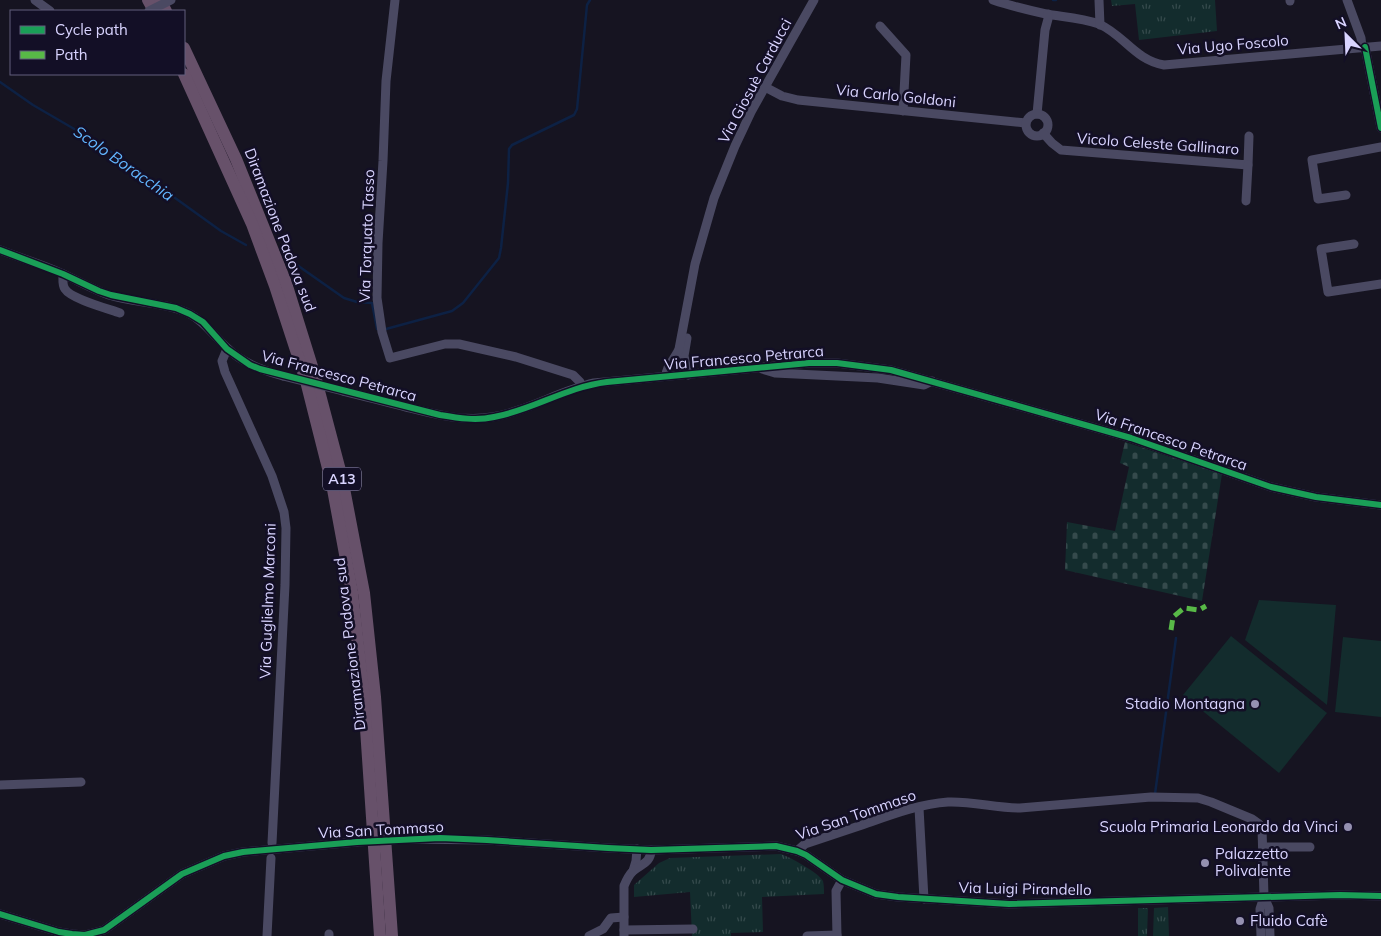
<svg xmlns="http://www.w3.org/2000/svg" width="1381" height="936" font-family="Mulish,sans-serif">
	<style>
		.grass { fill: url(#grass-tufts) }
		.cemetery { fill: url(#cemetery-stones) }
		.garden { fill: #132c2d }
		.lines { fill: none; stroke-linecap: round; stroke-linejoin: round }
		.stream { stroke: #0d2144; stroke-width: 2.5 }
		.minor { stroke: #4a4962; stroke-width: 9 }
		.highway { stroke: #67516a; stroke-width: 12 }
		.minor-bridge { stroke: #4a4962; stroke-width: 9 }
		.quiet { stroke: #58b947; stroke-width: 5; stroke-dasharray: 10 5; stroke-linecap: butt }
		.cycleway-casing { stroke: #130f26; stroke-width: 9 }
		.cycleway { stroke: #1a9f57; stroke-width: 6 }
		.poi-dot { fill: #9591b1; stroke: #130f26; stroke-width: 2 }
		.labels { text-anchor: middle; stroke-width: 5; stroke-linejoin: round; paint-order: stroke }
		.shield { fill: #130f26; stroke: #9e99be; stroke-width: 1 }
		.shield-label { font-size: 14px; font-weight: bold; fill: #d9d4ff }
		.street-label { font-size: 15px; fill: #d9d4ff; stroke: #130f26 }
		.poi-label { font-size: 15px; fill: #d9d4ff; stroke: #130f26; text-anchor: end }
		.water-label { font-size: 16px; font-style: italic; fill: #62b6ff; stroke: #130f26 }
	</style>
	<defs>
		<pattern id="grass-tufts" width="24" height="20" patternUnits="userSpaceOnUse" patternTransform="scale(1.25)"><rect width="24" height="20" fill="#132c2d"/><path d="M3 7l-1-3M5 7V3M7 7l1-3M15 17l-1-3M17 17v-4M19 17l1-3" fill="none" stroke="#354a4c"/></pattern>
		<pattern id="cemetery-stones" width="16" height="16" patternUnits="userSpaceOnUse" patternTransform="scale(1.25)"><rect width="16" height="16" fill="#132c2d"/><path d="M2 7V4a2 2 0 0 1 4 0v3zM10 15v-3a2 2 0 0 1 4 0v3z" fill="#354a4c"/></pattern>
	</defs>
	<rect width="100%" height="100%" fill="#161421"/>
	<g class="grass">
		<path d="M1111,0h104l2,31 -78,9 -4,-36 -23,2z"/>
		<path d="M781,854c9,3 38,19 42,27 1,4 1,9 1,13l-62,3 1,35 -32,1v3h-39l-2,-44 -56,5v-12l25,-22 11,-5z"/>
		<path d="M1168,907l1,29h-16l1,-28z"/>
		<path d="M1138,908h10l-1,28h-9z"/>
	</g>
	<path class="cemetery" d="M1125,442l97,32 -20,127 -137,-31 2,-48 48,9 14,-64 -9,-4z"/>
	<g class="garden">
		<path d="M1259,600l77,5 -9,100 -82,-65z"/>
		<path d="M1231,636l96,77 -48,60 -96,-78z"/>
		<path d="M1343,637l38,4v76l-46,-5z"/>
	</g>
	<g class="lines">
		<g class="stream">
			<path d="M1053,0h3"/>
			<path d="M0,82l33,23 67,39 121,87 25,14"/>
			<path d="M290,263l7,2 47,33 13,4 15,1 5,26"/>
			<path d="M386,329l66,-18 11,-8 36,-45 2,-10 7,-65 1,-34 3,-4 62,-30 3,-6 10,-104 3,-5"/>
			<path d="M1155,794l21,-156"/>
		</g>
		<g class="minor">
			<path d="M35,0l15,11"/>
			<path d="M395,0l-9,81 -3,80 -5,82 -1,55 5,34 8,26 55,-14h14l57,13 57,18 7,7 1,4"/>
			<path d="M993,0c18,6 35,10 53,14 18,3 36,4 53,10 25,11 36,36 65,41l217,-19"/>
			<path d="M1099,0l1,25"/>
			<path d="M1290,0v1"/>
			<path d="M1347,0l14,38 1,9"/>
			<path d="M880,26l26,29 -3,56"/>
			<path d="M1365,47l16,81"/>
			<path d="M765,87l17,9 16,4 228,23"/>
			<path d="M1037,114l8,-84 3,-11v-5"/>
			<circle cx="1037" cy="125" r="11"/>
			<path d="M1043,133l9,10 9,7 187,15 1,-29"/>
			<path d="M1346,195l-28,4 -6,-39 69,-13"/>
			<path d="M1246,201l2,-36"/>
			<path d="M1354,244l-33,5 7,43 53,-8"/>
			<path d="M0,250c20,8 41,14 61,23 16,7 31,16 48,22 26,8 56,7 81,19 15,8 24,22 36,33 16,16 36,23 57,29"/>
			<path d="M63,274c0,5 -1,11 2,15 6,10 44,20 55,24"/>
			<path d="M687,338l-3,18 4,19"/>
			<path d="M227,349l-5,12 3,11 47,104 12,36 2,16 -1,57 -13,258"/>
			<path d="M762,369l13,4 103,5 46,7 8,-4"/>
			<path d="M666,376c0,-10 9,-17 13,-27l16,-85 19,-66 21,-52 16,-34 63,-112"/>
			<path d="M343,391c21,5 42,11 63,16 28,7 57,15 86,10 36,-6 67,-26 102,-34l215,-20h28l54,7 240,68 140,49 45,10 65,8"/>
			<path d="M0,785l81,-3"/>
			<path d="M919,808l5,91"/>
			<path d="M406,839l81,1 121,8 43,2 125,-4 21,5 9,4 36,25 34,14 22,3 111,7 331,-9 41,1"/>
			<path d="M1263,847h47"/>
			<path d="M797,851l8,-7c18,-6 36,-12 54,-18 29,-10 59,-22 89,-24 24,-1 48,6 72,6l131,-11 47,1 13,4 41,17 7,5 3,4 2,69 -4,12 1,27"/>
			<path d="M633,871l3,-10 1,-12"/>
			<path d="M1264,897l5,11 1,28"/>
			<path d="M0,914l59,18 13,2 13,1 19,-5 78,-56 42,-18 19,-4 114,-10"/>
			<path d="M624,930l69,-1"/>
			<path d="M267,936l4,-78"/>
			<path d="M329,936v-2"/>
			<path d="M589,936l14,-7 8,-11 13,-1"/>
			<path d="M624,936v-50c2,-5 5,-11 9,-15 8,-7 18,-8 18,-21"/>
			<path d="M807,936l30,-1"/>
			<path d="M837,936l-1,-45 6,-11"/>
		</g>
		<g class="highway">
			<path d="M148,0l6,11"/>
			<path d="M160,0l6,11"/>
			<path d="M184,48l52,111 50,124 29,93 27,102 22,115 11,104 17,239"/>
			<path d="M184,74l68,150 23,62 31,95 26,103 20,108 12,107 16,237"/>
		</g>
		<g class="minor-bridge">
			<path d="M149,11l22,-11"/>
			<path d="M283,376l60,15"/>
			<path d="M357,842l49,-3"/>
		</g>
		<path class="quiet" d="M1171,630l2,-13 11,-9 15,2 7,-4"/>
		<g class="cycleway-casing">
			<g id="cycleway">
				<path d="M1365,47l16,81"/>
				<path d="M0,250l63,24 36,17 12,4 65,13 14,6 13,8 24,27 23,16 10,4 180,46c18,3 36,6 54,2 39,-7 72,-30 113,-35l202,-19h28l54,7 240,68 140,49 45,10 65,8"/>
				<path d="M0,914l59,18 13,2 13,1 19,-5 78,-56 42,-18 19,-4 114,-10 83,-4 47,2 121,8 43,2 125,-4 21,5 9,4 36,25 34,14 22,3 111,7 331,-9 41,1"/>
			</g>
		</g>
		<use href="#cycleway" class="cycleway"/>
	</g>
	<g class="poi-dot">
		<circle cx="1255" cy="704" r="5"/>
		<circle cx="1348" cy="827" r="5"/>
		<circle cx="1205" cy="863" r="5"/>
		<circle cx="1240" cy="921" r="5"/>
	</g>
	<g class="labels">
		<rect class="shield" x="323" y="467.5" width="38" height="23" rx="4"/>
		<g class="shield-label">
			<text x="342" y="484">A13</text>
		</g>
		<g class="street-label">
			<text transform="translate(1233 45) rotate(-5)" y="5">Via Ugo Foscolo</text>
			<text transform="translate(755 81) rotate(-62)" y="5">Via Giosuè Carducci</text>
			<text transform="translate(896 96) rotate(6)" y="5">Via Carlo Goldoni</text>
			<text transform="translate(1158 144) rotate(4)" y="5">Vicolo Celeste Gallinaro</text>
			<text transform="translate(280 230) rotate(69)" y="5">Diramazione Padova sud</text>
			<text transform="translate(367 236) rotate(-88)" y="5">Via Torquato Tasso</text>
			<text transform="translate(744 358) rotate(-5)" y="5">Via Francesco Petrarca</text>
			<text transform="translate(339 376) rotate(15)" y="5">Via Francesco Petrarca</text>
			<text transform="translate(1171 440) rotate(19)" y="5">Via Francesco Petrarca</text>
			<text transform="translate(268 601) rotate(-88)" y="5">Via Guglielmo Marconi</text>
			<text transform="translate(350 644) rotate(-97)" y="5">Diramazione Padova sud</text>
			<text transform="translate(856 815) rotate(-19)" y="5">Via San Tommaso</text>
			<text transform="translate(381 830) rotate(-3)" y="5">Via San Tommaso</text>
			<text transform="translate(1025 889) rotate(1)" y="5">Via Luigi Pirandello</text>
		</g>
		<g class="poi-label">
			<text x="1245" y="709">Stadio Montagna</text>
			<text x="1338" y="832">Scuola Primaria Leonardo da Vinci</text>
			<text x="1215" y="859" text-anchor="start">Palazzetto<tspan x="1215" dy="17">Polivalente</tspan></text>
			<text x="1250" y="926" text-anchor="start">Fluido Cafè</text>
		</g>
		<g class="water-label">
			<text transform="translate(124 163) rotate(35)" y="6">Scolo Boracchia</text>
		</g>
	</g>
	<rect x="10" y="10" width="175" height="65" fill="#130f26" stroke="#625e7d"/>
	<rect x="20" y="26" width="25" height="8" fill="#1a9f57" stroke="#625e7d"/>
	<text x="55" y="35" font-size="15" fill="#d9d4ff">Cycle path</text>
	<rect x="20" y="51" width="25" height="8" fill="#58b947" stroke="#625e7d"/>
	<text x="55" y="60" font-size="15" fill="#d9d4ff">Path</text>
	<g transform="translate(1346 35) rotate(336)" stroke="#130f26" stroke-width="4" paint-order="stroke">
	<path d="M0-4L9 19L0 12L-9 19Z" fill="#d9d4ff"/>
	<text y="-8" font-size="14" font-weight="bold" text-anchor="middle" fill="#d9d4ff">N</text>
	</g>
</svg>
